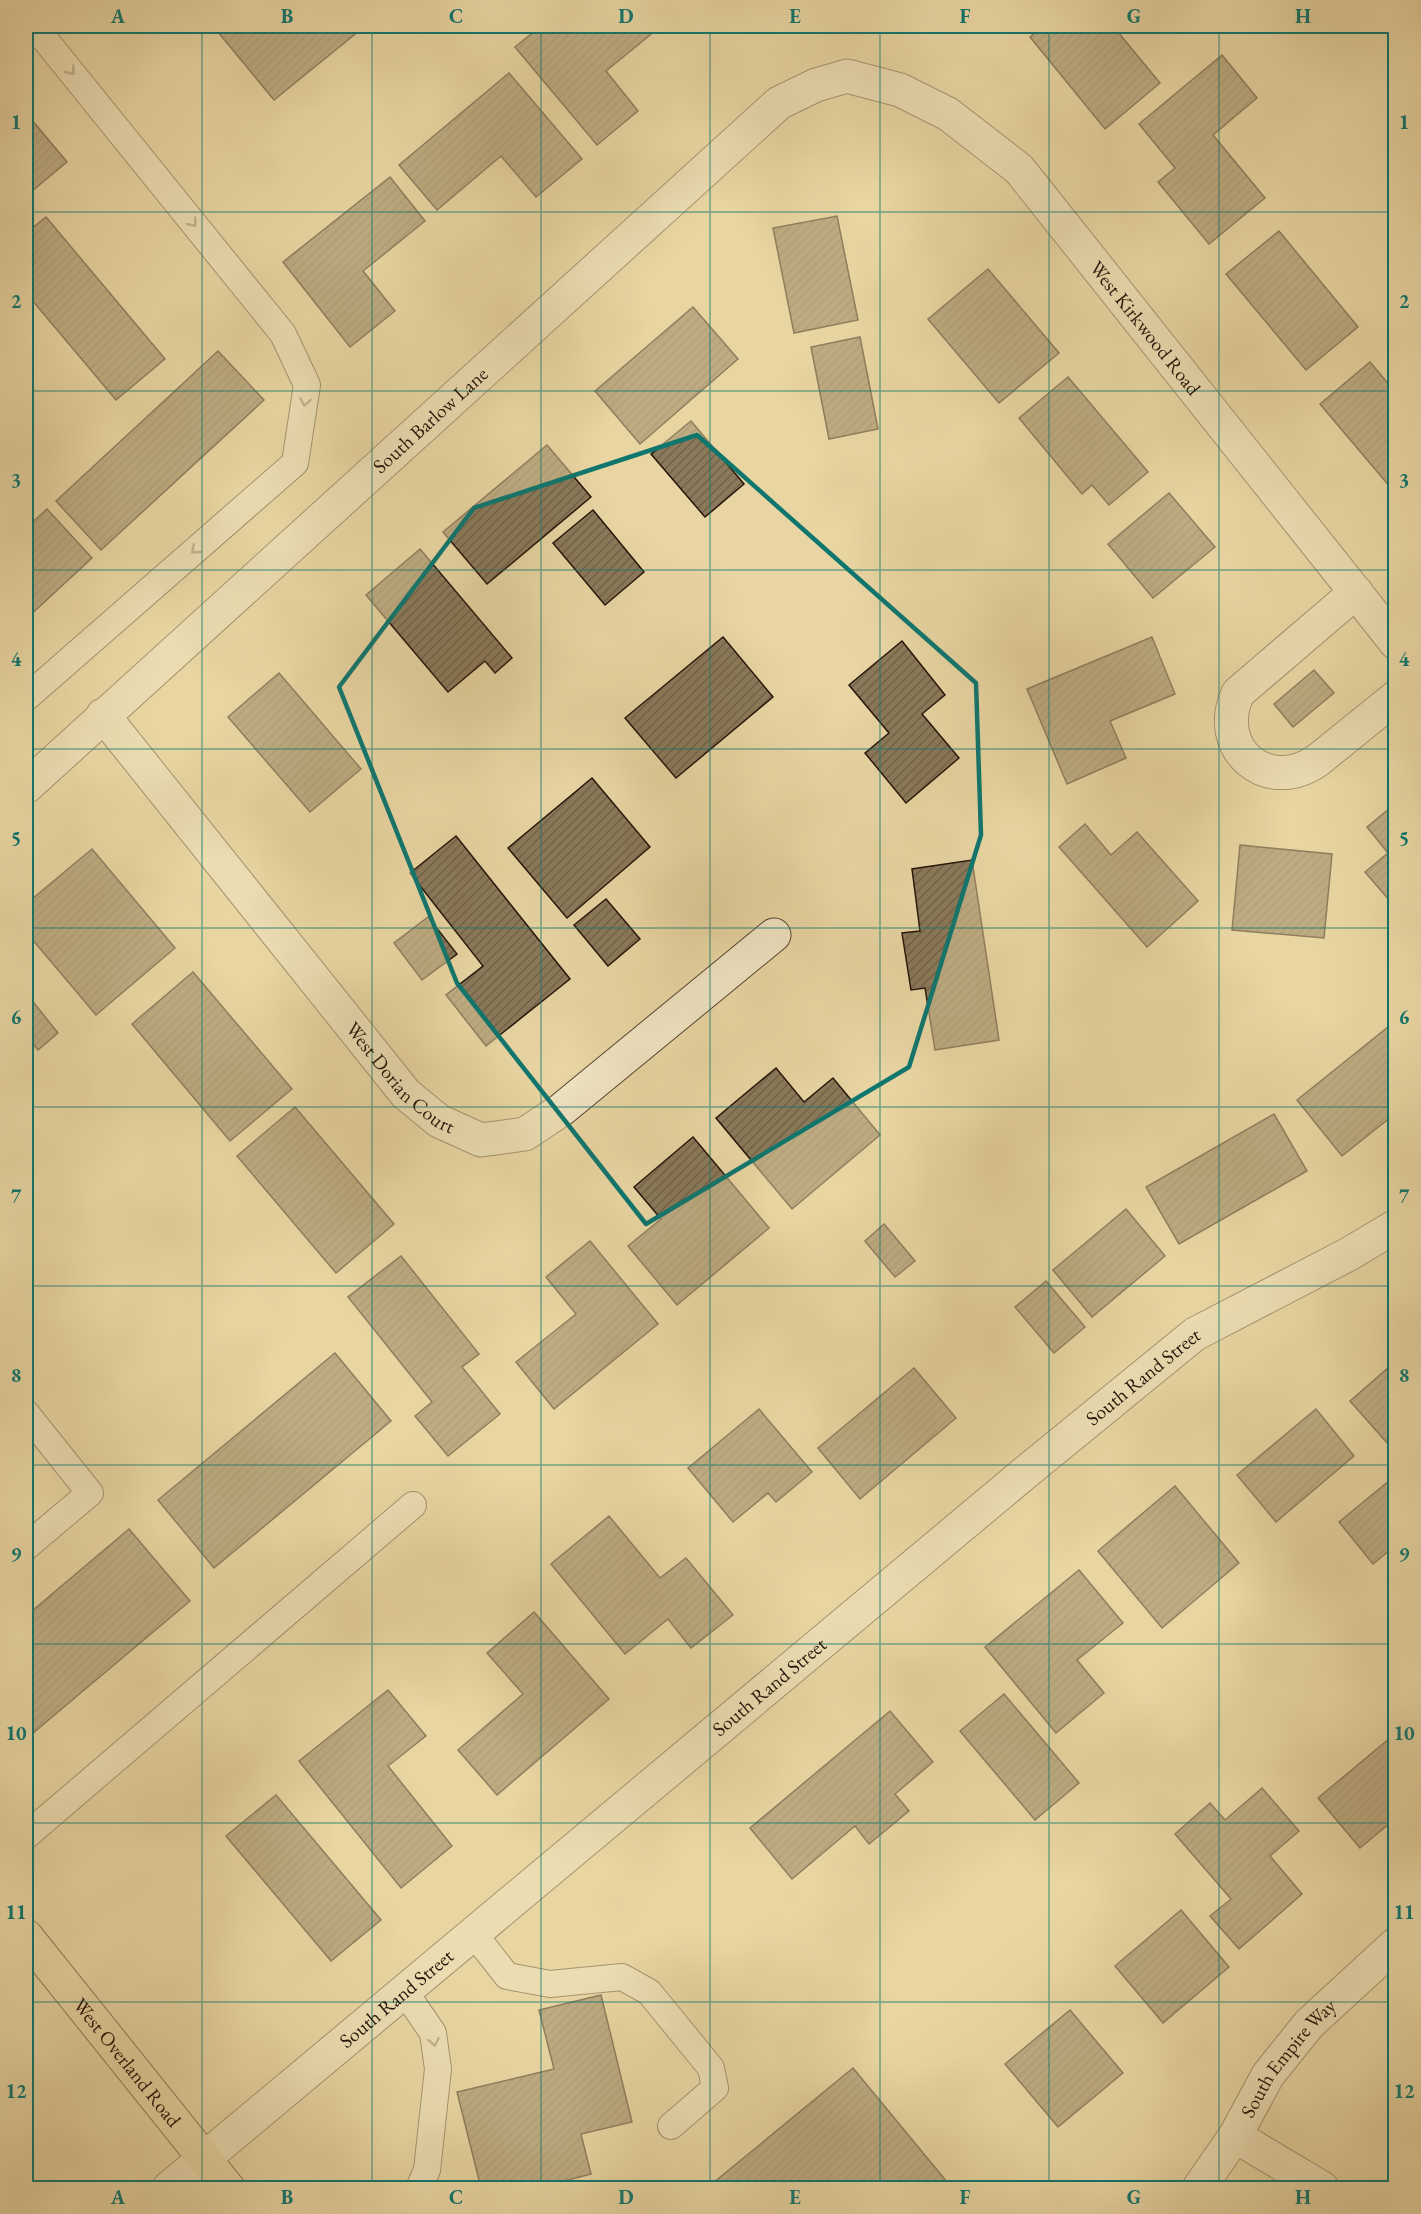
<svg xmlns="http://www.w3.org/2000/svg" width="1421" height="2214" font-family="'EB Garamond',serif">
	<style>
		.building { fill: url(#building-hatch); stroke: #25150a; stroke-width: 1.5 }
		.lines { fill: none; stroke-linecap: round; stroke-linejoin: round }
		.service-casing { stroke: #564530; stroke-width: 28 }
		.minor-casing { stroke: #564530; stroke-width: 35 }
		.primary-casing { stroke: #25150a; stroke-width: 35 }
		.service { stroke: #f0e4c3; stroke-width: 26 }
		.minor { stroke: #f0e4c3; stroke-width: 33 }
		.primary { stroke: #e8d5a3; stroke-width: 33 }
		.oneway { stroke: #958770 }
		.marked { fill: none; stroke: #0f766e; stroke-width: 4.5; stroke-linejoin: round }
		.grid { fill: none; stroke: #0f766e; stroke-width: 1.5; stroke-opacity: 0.55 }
		.labels { text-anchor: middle; stroke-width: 6; stroke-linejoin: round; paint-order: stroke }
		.street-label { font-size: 20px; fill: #25150a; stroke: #f0e4c3 }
		.neatline { fill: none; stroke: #0f766e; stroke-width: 2 }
		.grid-label { font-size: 20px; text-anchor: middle; font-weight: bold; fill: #0f766e }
	</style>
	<defs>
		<pattern id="building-hatch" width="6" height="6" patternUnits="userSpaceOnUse" patternTransform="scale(1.5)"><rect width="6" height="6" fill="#8a795a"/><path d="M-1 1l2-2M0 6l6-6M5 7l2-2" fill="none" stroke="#716249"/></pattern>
	</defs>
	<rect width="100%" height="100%" fill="#e8d5a3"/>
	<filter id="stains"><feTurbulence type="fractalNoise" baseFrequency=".00333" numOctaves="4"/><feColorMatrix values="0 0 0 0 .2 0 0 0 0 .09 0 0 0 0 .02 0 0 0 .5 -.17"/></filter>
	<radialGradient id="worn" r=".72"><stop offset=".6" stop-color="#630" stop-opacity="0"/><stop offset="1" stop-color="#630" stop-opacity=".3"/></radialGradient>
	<g class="building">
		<path d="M213,26h152l-91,74z"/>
		<path d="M541,26h120l-55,45 32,40 -41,34 -82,-98z"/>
		<path d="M1043,26h70l47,57 -55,46 -75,-92z"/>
		<path d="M1222,55l35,43 -44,37 52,63 -56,46 -51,-62 17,-14 -36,-44z"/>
		<path d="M509,73l73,86 -46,38 -35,-41 -64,54 -38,-45z"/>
		<path d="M26,113l41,49 -41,34z"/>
		<path d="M390,177l35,44 -62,50 32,40 -45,36 -67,-85z"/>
		<path d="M837,216l21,104 -64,13 -21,-105z"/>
		<path d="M46,217l119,142 -49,41 -90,-107v-60z"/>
		<path d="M1279,231l79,96 -52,43 -80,-96z"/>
		<path d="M988,269l71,84 -60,50 -71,-84z"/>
		<path d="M693,307l45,52 -98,85 -45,-53z"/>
		<path d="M860,337l18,92 -49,10 -18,-92z"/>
		<path d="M218,351l46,49 -163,150 -45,-49z"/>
		<path d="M1370,362l26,31v101l-76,-90z"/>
		<path d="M1068,377l80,95 -39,33 -17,-20 -10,9 -63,-76z"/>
		<path d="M691,421l53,63 -39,33 -54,-63z"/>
		<path d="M547,445l44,52 -104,87 -44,-52z"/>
		<path d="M1169,493l46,54 -62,51 -45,-54z"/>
		<path d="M47,509l45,49 -66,61v-91z"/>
		<path d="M593,510l51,62 -39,33 -52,-62z"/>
		<path d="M420,549l92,109 -17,15 -10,-12 -37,31 -82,-97z"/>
		<path d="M723,637l50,60 -97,81 -51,-60z"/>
		<path d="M1152,637l23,57 -65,27 16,37 -59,26 -40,-95z"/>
		<path d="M902,641l43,54 -23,19 37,44 -53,45 -41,-50 24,-20 -40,-48z"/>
		<path d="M1314,670l20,23 -41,34 -19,-23z"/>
		<path d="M279,673l82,96 -51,43 -82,-95z"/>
		<path d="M592,778l58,69 -83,71 -59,-70z"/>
		<path d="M1396,803v105l-31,-36 23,-19 -21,-26z"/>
		<path d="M1085,824l26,31 26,-23 61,69 -51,46 -88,-100z"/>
		<path d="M456,836l114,143 -84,67 -40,-51 37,-29 -73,-93z"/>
		<path d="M1240,845l92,9 -8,84 -92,-8z"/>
		<path d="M92,849l83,99 -79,67 -70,-83v-28z"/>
		<path d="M972,860l27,180 -64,10 -10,-62 -14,2 -9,-57 18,-2 -8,-62z"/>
		<path d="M606,899l34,40 -32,27 -34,-41z"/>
		<path d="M428,917l29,37 -35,26 -28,-37z"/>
		<path d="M193,972l99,117 -62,52 -98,-117z"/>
		<path d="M26,993l32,40 -20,17 -8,-10 -4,3z"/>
		<path d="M1388,1027l8,9v77l-54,43 -45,-56z"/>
		<path d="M776,1068l28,34 29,-24 47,57 -88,74 -76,-91z"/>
		<path d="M295,1107l99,117 -58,49 -99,-117z"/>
		<path d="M1274,1114l33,57 -128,73 -33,-57z"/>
		<path d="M693,1137l76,91 -92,77 -49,-59 33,-27 -27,-32z"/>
		<path d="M1126,1209l39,47 -73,61 -39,-47z"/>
		<path d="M884,1224l31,37 -20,16 -30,-36z"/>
		<path d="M590,1241l68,83 -104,85 -38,-47 60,-48 -30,-37z"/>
		<path d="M401,1256l78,98 -17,13 38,47 -52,42 -33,-40 17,-14 -84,-105z"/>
		<path d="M1046,1281l39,46 -31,26 -39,-46z"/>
		<path d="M335,1353l56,68 -177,147 -56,-68z"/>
		<path d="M1396,1361v92l-46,-52z"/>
		<path d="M914,1368l42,50 -96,81 -42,-51z"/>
		<path d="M759,1409l53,63 -36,30 -8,-9 -35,29 -45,-54z"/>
		<path d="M1316,1409l38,47 -78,66 -39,-47z"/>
		<path d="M1390,1480l6,7v58l-23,19 -34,-42z"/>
		<path d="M1175,1486l64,77 -77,65 -64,-77z"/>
		<path d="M609,1516l51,62 26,-20 47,57 -42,33 -23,-29 -43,35 -74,-90z"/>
		<path d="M129,1529l61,72 -164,138v-123z"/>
		<path d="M1079,1570l44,53 -46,37 27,33 -48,40 -71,-86z"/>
		<path d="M534,1612l75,87 -112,96 -39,-45 65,-56 -36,-41z"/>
		<path d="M388,1690l38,46 -38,30 64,80 -51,42 -102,-127z"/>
		<path d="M1004,1694l75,89 -44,37 -75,-89z"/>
		<path d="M890,1711l43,51 -38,32 14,17 -40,33 -14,-18 -63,53 -42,-51z"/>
		<path d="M1396,1733v85l-36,30 -42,-50z"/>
		<path d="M1262,1788l37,43 -29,25 32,38 -63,55 -29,-33 21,-17 -56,-65 35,-31 15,17z"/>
		<path d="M276,1795l105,125 -50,41 -105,-125z"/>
		<path d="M1181,1910l48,57 -66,56 -48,-57z"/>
		<path d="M601,1995l31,127 -51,12 10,40 -27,7 1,7h-84l-24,-96 97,-23 -15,-59z"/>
		<path d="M1070,2010l53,63 -65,54 -53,-63z"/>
		<path d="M853,2068l99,120h-245z"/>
	</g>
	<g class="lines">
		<g class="service-casing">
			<g id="service">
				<path d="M26,698l269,-235 12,-78 -24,-51 -249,-308"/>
				<path d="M26,1413l64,80 -64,54"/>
				<path d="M26,1836l387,-331"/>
				<path d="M474,1934l33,42 43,8 72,-7 27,15 62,76 4,20 -44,38"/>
				<path d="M405,1992l28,41 5,36 -11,101 -8,18"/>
			</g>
		</g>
		<g class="minor-casing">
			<g id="minor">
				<path d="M1356,592l-118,101c-26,56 30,103 80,67l78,-63"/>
				<path id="s1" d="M103,715l303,379 33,27 42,19 44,-6 36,-24 213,-175"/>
				<path id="s2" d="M26,787l753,-684 37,-18 31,-9 53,14 48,24 71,55 377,474"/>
				<path d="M1235,2136l87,52"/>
				<path id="s3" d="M169,2188l857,-716 169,-138 154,-80 47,-28"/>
				<path id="s4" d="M1199,2188l36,-52 33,-61 41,-51 87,-80"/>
			</g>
		</g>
		<g class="primary-casing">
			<g id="primary">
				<path id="s5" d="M26,1936l202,252"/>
			</g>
		</g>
		<use href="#service" class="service"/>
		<use href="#minor" class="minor"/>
		<use href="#primary" class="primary"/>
	</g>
	<defs><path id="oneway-chevron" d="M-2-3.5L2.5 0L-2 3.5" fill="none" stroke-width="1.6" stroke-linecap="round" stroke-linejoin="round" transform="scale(1.5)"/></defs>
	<g class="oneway">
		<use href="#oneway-chevron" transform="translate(71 71) rotate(51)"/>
		<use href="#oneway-chevron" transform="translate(193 223) rotate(51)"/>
		<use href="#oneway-chevron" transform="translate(305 402) rotate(99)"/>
		<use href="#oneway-chevron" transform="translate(195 550) rotate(139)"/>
		<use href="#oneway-chevron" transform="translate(434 2042) rotate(80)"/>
	</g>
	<path d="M0 0H1421V2214H0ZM697,435l279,248 5,152 -72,232 -263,157 -189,-241 -118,-296 135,-179z" fill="#e8d5a3" fill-opacity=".55" fill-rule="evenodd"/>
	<path class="marked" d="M697,435l279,248 5,152 -72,232 -263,157 -189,-241 -118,-296 135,-179z"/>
	<path class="grid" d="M202,26v2162M372,26v2162M541,26v2162M710,26v2162M880,26v2162M1049,26v2162M1219,26v2162M26,212h1370M26,391h1370M26,570h1370M26,749h1370M26,928h1370M26,1107h1370M26,1286h1370M26,1465h1370M26,1644h1370M26,1823h1370M26,2002h1370"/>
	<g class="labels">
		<g class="street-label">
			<text dy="7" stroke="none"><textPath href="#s2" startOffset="1492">West Kirkwood Road</textPath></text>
			<text dy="7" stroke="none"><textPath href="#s2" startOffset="546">South Barlow Lane</textPath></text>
			<text dy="7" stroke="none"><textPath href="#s1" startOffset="470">West Dorian Court</textPath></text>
			<text dy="7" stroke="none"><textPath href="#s3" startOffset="1268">South Rand Street</textPath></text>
			<text dy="7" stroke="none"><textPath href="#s3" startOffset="782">South Rand Street</textPath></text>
			<text dy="7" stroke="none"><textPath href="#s3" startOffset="296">South Rand Street</textPath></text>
			<text dy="7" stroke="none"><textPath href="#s4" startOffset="158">South Empire Way</textPath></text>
			<text dy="7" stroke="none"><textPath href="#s5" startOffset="162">West Overland Road</textPath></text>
		</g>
	</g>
	<rect width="1421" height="2214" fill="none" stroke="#e8d5a3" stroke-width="66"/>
	<rect x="33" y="33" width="1355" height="2148" class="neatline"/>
	<g class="grid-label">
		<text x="118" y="23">A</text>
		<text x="287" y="23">B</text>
		<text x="456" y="23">C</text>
		<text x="626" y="23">D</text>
		<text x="795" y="23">E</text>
		<text x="965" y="23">F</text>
		<text x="1134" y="23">G</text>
		<text x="1303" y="23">H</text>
		<text x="16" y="129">1</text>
		<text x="1404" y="129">1</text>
		<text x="16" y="308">2</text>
		<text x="1404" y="308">2</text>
		<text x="16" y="487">3</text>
		<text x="1404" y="487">3</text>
		<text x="16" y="666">4</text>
		<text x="1404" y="666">4</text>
		<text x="16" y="845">5</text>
		<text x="1404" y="845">5</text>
		<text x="16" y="1024">6</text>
		<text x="1404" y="1024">6</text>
		<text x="16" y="1203">7</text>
		<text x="1404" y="1203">7</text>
		<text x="16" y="1382">8</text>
		<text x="1404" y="1382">8</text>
		<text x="16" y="1561">9</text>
		<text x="1404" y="1561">9</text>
		<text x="16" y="1740">10</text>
		<text x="1404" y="1740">10</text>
		<text x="16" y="1919">11</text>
		<text x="1404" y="1919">11</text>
		<text x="16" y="2098">12</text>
		<text x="1404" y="2098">12</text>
		<text x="118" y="2204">A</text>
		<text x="287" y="2204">B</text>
		<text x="456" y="2204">C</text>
		<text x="626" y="2204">D</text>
		<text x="795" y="2204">E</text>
		<text x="965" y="2204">F</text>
		<text x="1134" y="2204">G</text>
		<text x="1303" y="2204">H</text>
	</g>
	<rect width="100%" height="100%" filter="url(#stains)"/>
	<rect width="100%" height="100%" fill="url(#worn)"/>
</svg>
